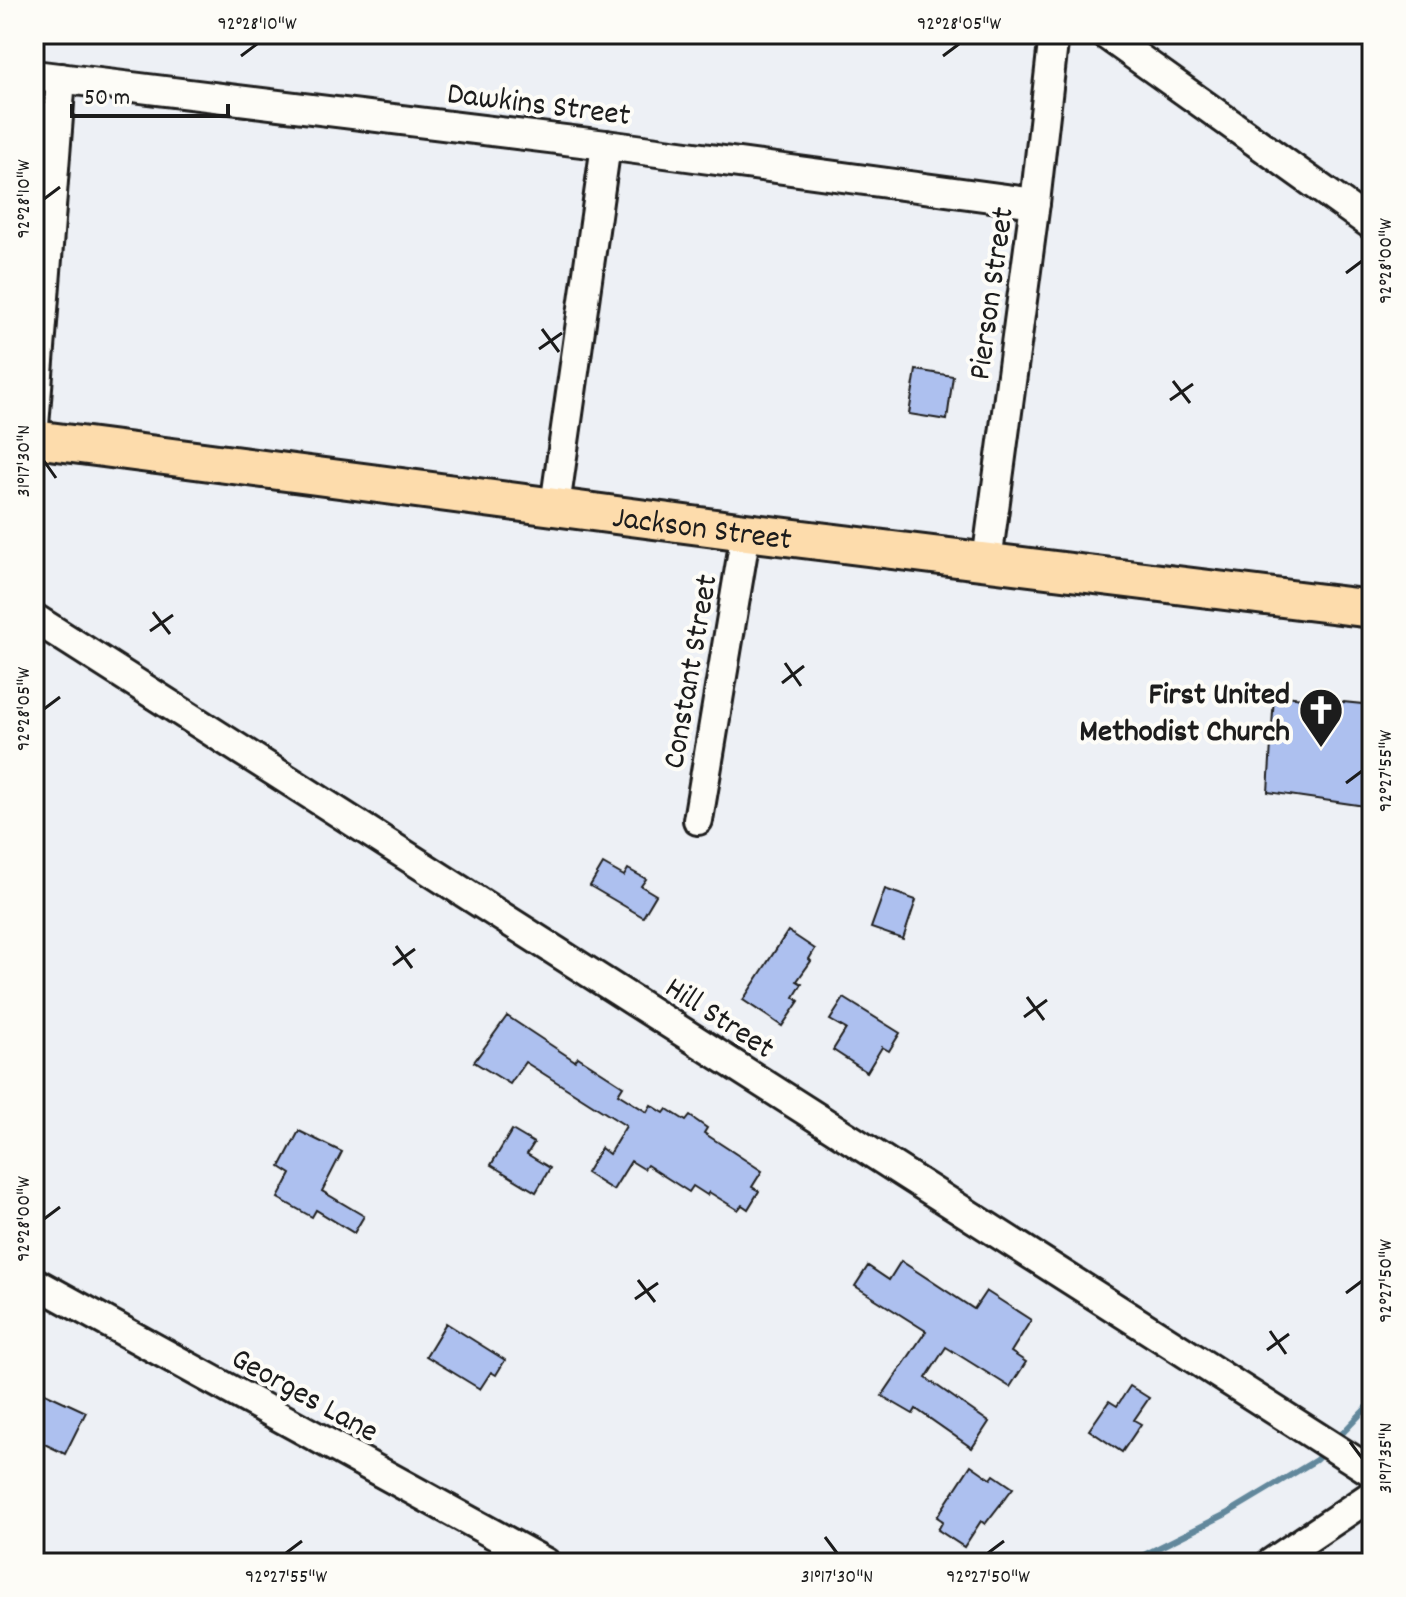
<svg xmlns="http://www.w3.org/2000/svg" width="1406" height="1597" font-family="Dekko,sans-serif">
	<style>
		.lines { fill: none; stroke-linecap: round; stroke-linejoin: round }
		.stream { stroke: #62889c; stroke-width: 6 }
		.building { fill: #adc0ef; stroke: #1c1c1c; stroke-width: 2 }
		.minor-casing { stroke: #1c1c1c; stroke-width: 34 }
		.major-casing { stroke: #1c1c1c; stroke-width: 42 }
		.minor { stroke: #fdfcf7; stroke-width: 28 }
		.major { stroke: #fddcac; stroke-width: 36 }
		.ticks { fill: none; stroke: #1c1c1c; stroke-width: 3 }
		.labels { text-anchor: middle; stroke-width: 8; stroke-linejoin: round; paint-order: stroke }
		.street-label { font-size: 32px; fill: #1c1c1c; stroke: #fdfcf7 }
		.poi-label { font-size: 32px; font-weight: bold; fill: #1c1c1c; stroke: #fdfcf7; text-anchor: end }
		.neatline { fill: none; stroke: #1c1c1c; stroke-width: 3 }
		.ticks-label { font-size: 20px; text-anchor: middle; fill: #1c1c1c }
	</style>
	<rect width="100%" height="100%" fill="#edf0f5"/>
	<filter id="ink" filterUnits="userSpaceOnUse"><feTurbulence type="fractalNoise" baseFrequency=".0125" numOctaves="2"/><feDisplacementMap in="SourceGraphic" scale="16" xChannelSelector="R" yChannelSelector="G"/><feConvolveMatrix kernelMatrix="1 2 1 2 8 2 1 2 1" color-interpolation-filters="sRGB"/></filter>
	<g filter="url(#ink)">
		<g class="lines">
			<g class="stream">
				<path d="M1336,1440l36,-38"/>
				<path d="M1128,1563l98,-49 90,-54 9,-9"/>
			</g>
		</g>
		<g class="building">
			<path d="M916,370l37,6 -6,44 -38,-6z"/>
			<path d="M1274,695l98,10v102l-104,-15z"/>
			<path d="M603,864l21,12 4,-7 18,10 -5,7 15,9 -13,22 -53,-31z"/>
			<path d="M885,889l31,11 -13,39 -32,-11z"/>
			<path d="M788,931l27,18 -6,10 2,2 -14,20 5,3 -8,13 5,4 -17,25 -39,-26z"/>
			<path d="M844,998l56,35 -11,18 -7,-4 -15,25 -34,-22 13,-21 -16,-9z"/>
			<path d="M507,1016l68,45 3,-4 45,29 -5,8 29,18 4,-7 13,8 3,-4 19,12 4,-5 17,12 -3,5 58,38 -10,16 7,4 -11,18 -6,-4 -4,5 -29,-18 -2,3 -14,-9 -4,6 -42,-27 -3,4 -13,-8 -18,29 -27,-17 15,-25 8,6 17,-28 -101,-64 -15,22 -36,-22z"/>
			<path d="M512,1130l22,13 -7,11 23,14 -14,24 -45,-27z"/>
			<path d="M299,1131l43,21 -20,39 42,25 -10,17 -38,-23 -4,7 -34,-19 13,-24 -11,-7z"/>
			<path d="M901,1261l73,48 12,-18 45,29 -20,32 15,10 -16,25 -64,-40 -20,31 63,44 -17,26 -56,-39 -3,5 -31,-18 44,-65 -71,-45 13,-20 21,14z"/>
			<path d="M446,1323l59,37 -9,15 -5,-3 -11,17 -54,-33z"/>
			<path d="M1130,1386l19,12 -15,22 7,4 -19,28 -33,-22 20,-29 8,5z"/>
			<path d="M34,1388l52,24 -21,42 -31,-15z"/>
			<path d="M971,1465l20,14 3,-4 19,13 -28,36 -4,-3 -17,26 -26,-17 5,-9 -6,-4z"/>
		</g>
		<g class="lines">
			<g class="minor-casing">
				<g id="minor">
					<path d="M1105,34l267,191"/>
					<path d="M34,75l572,70 429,58"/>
					<path d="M34,426l27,-348"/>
					<path d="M555,506l51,-361"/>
					<path d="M987,561l48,-358 19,-169"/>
					<path d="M34,618l1338,854"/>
					<path d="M698,820l48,-288"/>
					<path d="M34,1282l512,281"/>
					<path d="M1271,1563l101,-68"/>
				</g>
			</g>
			<g class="major-casing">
				<g id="major">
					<path id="s1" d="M34,439l712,93 626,77"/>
				</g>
			</g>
			<use href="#minor" class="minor"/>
			<use href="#major" class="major"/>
		</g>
	</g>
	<path class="ticks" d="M241,56l16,-12M943,56l16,-12M44,199l16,-12M1346,273l16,-12M542,329l17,23M539,349l23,-16M1173,381l17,22M1170,400l23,-16M44,461l12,17M153,612l17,22M150,631l23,-16M785,663l16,23M782,683l22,-17M44,709l16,-12M1346,783l16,-12M396,946l16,22M393,965l22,-16M1027,997l17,23M1024,1017l23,-17M44,1219l16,-12M638,1280l17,22M1346,1293l16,-12M635,1299l23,-16M1270,1331l16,23M1267,1350l22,-16M1350,1442l12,16M825,1537l12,16M286,1553l16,-12M988,1553l16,-12"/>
	<defs>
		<g id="church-pin" transform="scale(2.3)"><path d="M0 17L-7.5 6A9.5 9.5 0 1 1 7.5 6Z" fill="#1c1c1c" stroke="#fdfcf7"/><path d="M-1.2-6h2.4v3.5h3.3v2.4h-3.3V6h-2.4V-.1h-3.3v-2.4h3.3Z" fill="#fff"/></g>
	</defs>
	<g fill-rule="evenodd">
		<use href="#church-pin" x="1321" y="710"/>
	</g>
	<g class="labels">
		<g class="street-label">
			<text transform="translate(539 102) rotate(7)" y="11">Dawkins Street</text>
			<text transform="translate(989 293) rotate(-82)" y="11">Pierson Street</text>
			<text dy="11" stroke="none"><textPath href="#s1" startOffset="674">Jackson Street</textPath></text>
			<text transform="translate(688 671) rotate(-80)" y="11">Constant Street</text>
			<text transform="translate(721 1016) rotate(33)" y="11">Hill Street</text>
			<text transform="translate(306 1393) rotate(29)" y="11">Georges Lane</text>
		</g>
		<g class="poi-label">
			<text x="1290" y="703">First United<tspan x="1290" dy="37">Methodist Church</tspan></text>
		</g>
	</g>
	<rect width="1406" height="1597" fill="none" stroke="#fdfcf7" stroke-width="88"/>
	<path d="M72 104v12h156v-12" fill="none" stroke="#1c1c1c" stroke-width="4"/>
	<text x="84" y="104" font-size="24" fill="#1c1c1c" stroke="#fdfcf7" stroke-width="6" paint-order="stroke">50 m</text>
	<rect x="44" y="44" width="1318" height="1509" class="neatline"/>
	<g class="ticks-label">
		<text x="257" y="29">92°28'10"W</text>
		<text x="959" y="29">92°28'05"W</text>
		<text transform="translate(22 199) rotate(-90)" y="7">92°28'10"W</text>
		<text transform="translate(1384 261) rotate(-90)" y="7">92°28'00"W</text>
		<text transform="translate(22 461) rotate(-90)" y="7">31°17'30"N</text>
		<text transform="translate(22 709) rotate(-90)" y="7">92°28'05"W</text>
		<text transform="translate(1384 771) rotate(-90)" y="7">92°27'55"W</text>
		<text transform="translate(22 1219) rotate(-90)" y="7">92°28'00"W</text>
		<text transform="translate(1384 1281) rotate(-90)" y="7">92°27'50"W</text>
		<text transform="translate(1384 1458) rotate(-90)" y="7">31°17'35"N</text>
		<text x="286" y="1582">92°27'55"W</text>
		<text x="837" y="1582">31°17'30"N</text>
		<text x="988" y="1582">92°27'50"W</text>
	</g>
</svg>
